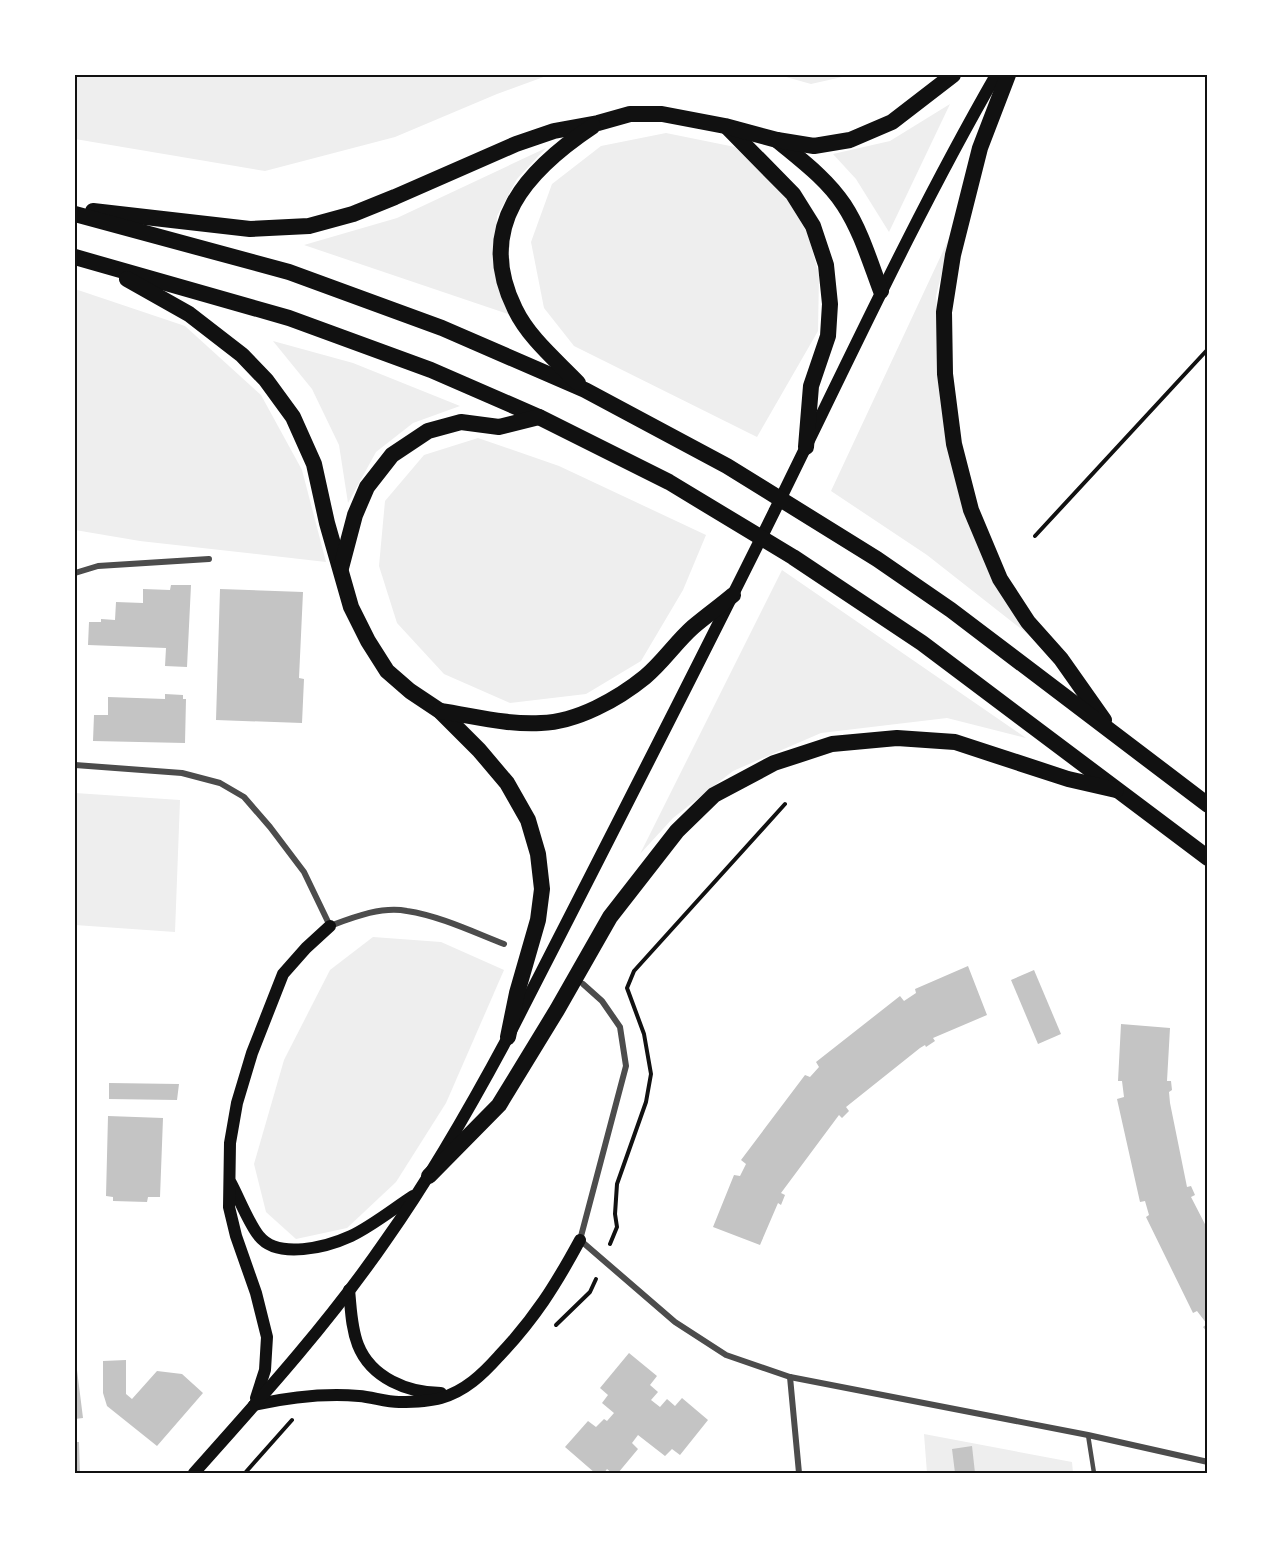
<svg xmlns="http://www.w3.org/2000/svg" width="1283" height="1548" font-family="'Work Sans',sans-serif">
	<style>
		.green { fill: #eee }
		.building { fill: #c4c4c4 }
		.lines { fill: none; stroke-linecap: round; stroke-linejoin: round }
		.path { stroke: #111; stroke-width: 4 }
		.service { stroke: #4c4c4c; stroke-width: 4.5 }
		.minor { stroke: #4c4c4c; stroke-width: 6 }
		.secondary { stroke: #111; stroke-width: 12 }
		.trunk { stroke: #111; stroke-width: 16 }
		.neatline { fill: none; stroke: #111; stroke-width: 2 }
	</style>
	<rect width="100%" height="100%" fill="#fff"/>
	<g class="green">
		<path d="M75,75h474l-52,19 -102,43 -130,34 -190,-32z"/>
		<path d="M779,75h72l-40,9z"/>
		<path d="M950,104l-61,128 -33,-53 -23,-25 57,-13z"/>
		<path d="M666,133l69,14 48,45 25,42 11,41 -1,56 -61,106 -183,-91 -30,-38 -13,-66 21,-58 49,-38z"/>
		<path d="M546,148l-29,31 -20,37 -2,57 13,41 -204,-69 93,-27z"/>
		<path d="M952,232l-16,64 14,156 84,187 -107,-84 -96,-64z"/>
		<path d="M75,289l110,37 76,69 41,75 24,92 -186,-21 -65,-11z"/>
		<path d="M273,341l80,22 107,43 -47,17 -37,29 -28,51 -9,-58 -27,-56z"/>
		<path d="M478,438l81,28 147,69 -23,55 -42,71 -55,33 -76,9 -66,-29 -47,-51 -18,-57 6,-65 39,-46z"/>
		<path d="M782,570l244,168 -79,-20 -126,15 -88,38 -60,47 -33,36z"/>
		<path d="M75,793l105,7 -5,132 -100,-7z"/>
		<path d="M373,937l68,5 63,28 -58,133 -50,79 -49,46 -51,11 -30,-27 -12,-48 30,-104 46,-90z"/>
		<path d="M924,1434l148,28 1,11h-146z"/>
	</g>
	<g class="building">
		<path d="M171,585h20l-4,82 -22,-1 1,-18 -78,-3 1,-23h12v-3l14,1 1,-18 27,1v-14l27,1z"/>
		<path d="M220,589l83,3 -4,86 5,1 -2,44 -86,-3z"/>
		<path d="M165,694l18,1v4h3l-1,44 -92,-2 1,-26h14v-18l57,2z"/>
		<path d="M968,966l19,49 -54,23 2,3 -9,6 -1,-2 -5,3 -74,59 3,4 -7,7 -3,-3 -3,4 -55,74 4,2 -4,10 -3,-2 -18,42 -47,-18 21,-52 6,1 6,-12 -5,-4 64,-85 5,2 9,-10 -3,-5 84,-66 4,5 12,-8 -1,-4z"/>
		<path d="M1034,970l27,64 -23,10 -27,-64z"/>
		<path d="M1121,1024l49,4 -3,53h4l1,9 -3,2 1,11 17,84 4,-1 4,9 -4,2 17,33v103l-5,-6 4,-3 -10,-13 -4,2 -47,-96 3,-2 -4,-14 -5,1 -23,-103 7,-2 -2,-16h-4z"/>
		<path d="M109,1083l70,1 -2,16 -68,-1z"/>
		<path d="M108,1116l55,2 -3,79h-12l-1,5 -34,-1v-4l-7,-1z"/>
		<path d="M629,1353l28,23 -7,9 8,7 -7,8 9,7 7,-8 8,7 7,-8 26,22 -28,35 -8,-6 -7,7 -27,-21 -6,8 6,6 -20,24h-6l-5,-4 -3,4h-9l-30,-26 23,-26 8,6 8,-8 3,2 7,-8 -12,-10 6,-8 -8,-7z"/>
		<path d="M126,1360v34l6,5 25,-28 25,3 21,19 -46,53 -50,-40 -4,-13v-32z"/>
		<path d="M77,1370l6,48 -8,1v-48z"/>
		<path d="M75,1442h4l1,31h-5z"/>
		<path d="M972,1446l3,27h-20l-3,-24z"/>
	</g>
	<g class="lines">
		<g class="path">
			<path d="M1035,536l173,-187"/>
			<path d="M610,1244l7,-17 -2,-13 2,-30 29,-82 5,-28 -7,-40 -17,-46 7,-17 151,-167"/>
			<path d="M556,1325l34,-33 6,-13"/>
			<path d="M245,1473l47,-53"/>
		</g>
		<path class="service" d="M1088,1435l6,38"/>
		<g class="minor">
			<path d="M75,573l23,-7 111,-7"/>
			<path d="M75,765l107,8 38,10 24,14 26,30 34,45 26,54c24,-9 52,-20 77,-15 33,5 66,21 97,33"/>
			<path d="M583,984l19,17 18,26 6,39 -46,174 95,82 51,33 64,22 298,58 120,27"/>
			<path d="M790,1377l9,96"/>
		</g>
		<g class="secondary">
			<path d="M231,1183c8,15 18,41 28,53 19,24 68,11 92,0 21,-10 42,-27 62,-40"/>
			<path d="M349,1290c2,18 2,37 9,55 13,33 50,48 83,48"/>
			<path d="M256,1398l9,-28 2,-33 -11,-44 -20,-57 -7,-29 1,-64 7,-40 15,-50 31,-79 23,-26 24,-22"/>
			<path d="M254,1405c36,-8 68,-12 105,-9 13,1 27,6 40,6 14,0 28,0 42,-4 24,-7 41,-23 58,-42 36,-38 56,-70 81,-116"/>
			<path d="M194,1473c67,-75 135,-150 192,-233 46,-65 85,-134 122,-203 90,-176 180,-351 267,-527 72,-146 140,-294 221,-435"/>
		</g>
		<g class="trunk">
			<path d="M1008,75l-28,73 -27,107 -9,57 1,62 9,70 17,66 29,69 28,43 33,37 43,61"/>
			<path d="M728,128l65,66 20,32 13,39 4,39 -2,32 -17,50 -5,61"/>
			<path d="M777,140c24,20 50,39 67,65 17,26 26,57 37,86"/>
			<path d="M93,211l157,18 59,-3 44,-12 42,-17 121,-53 38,-13 44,-8 32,-9h32l63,12 52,14 37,6 36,-6 42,-18 61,-47"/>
			<path d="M75,214l214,58 153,56 143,62 142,76 150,93 74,51 257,195"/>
			<path d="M75,257l214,61 142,52 108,47 130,65 124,75 129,86 286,215"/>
			<path d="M127,279l62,35 53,41 24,25 27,37 21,47 13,59 24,84 17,34 19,30 23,20 30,20 39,39 28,33 21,37 10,34 4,35 -4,31 -21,73 -9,44"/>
			<path d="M578,383c-22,-23 -49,-45 -63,-74 -41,-83 12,-139 78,-183"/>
			<path d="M341,568l14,-53 12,-28 25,-32 36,-24 33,-9 38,5 40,-10"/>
			<path d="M440,711c34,5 67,14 101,12 36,-1 77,-24 104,-46 18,-15 31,-35 48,-50 13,-11 27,-21 40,-32"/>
			<path d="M429,1176l70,-71 58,-95 53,-93 67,-86 37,-36 60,-32 58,-19 65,-6 58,4 113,37 48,11"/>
		</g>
	</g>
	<rect width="1283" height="1548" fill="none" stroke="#ffffff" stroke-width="153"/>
	<rect x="76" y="76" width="1130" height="1396" class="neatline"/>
</svg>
